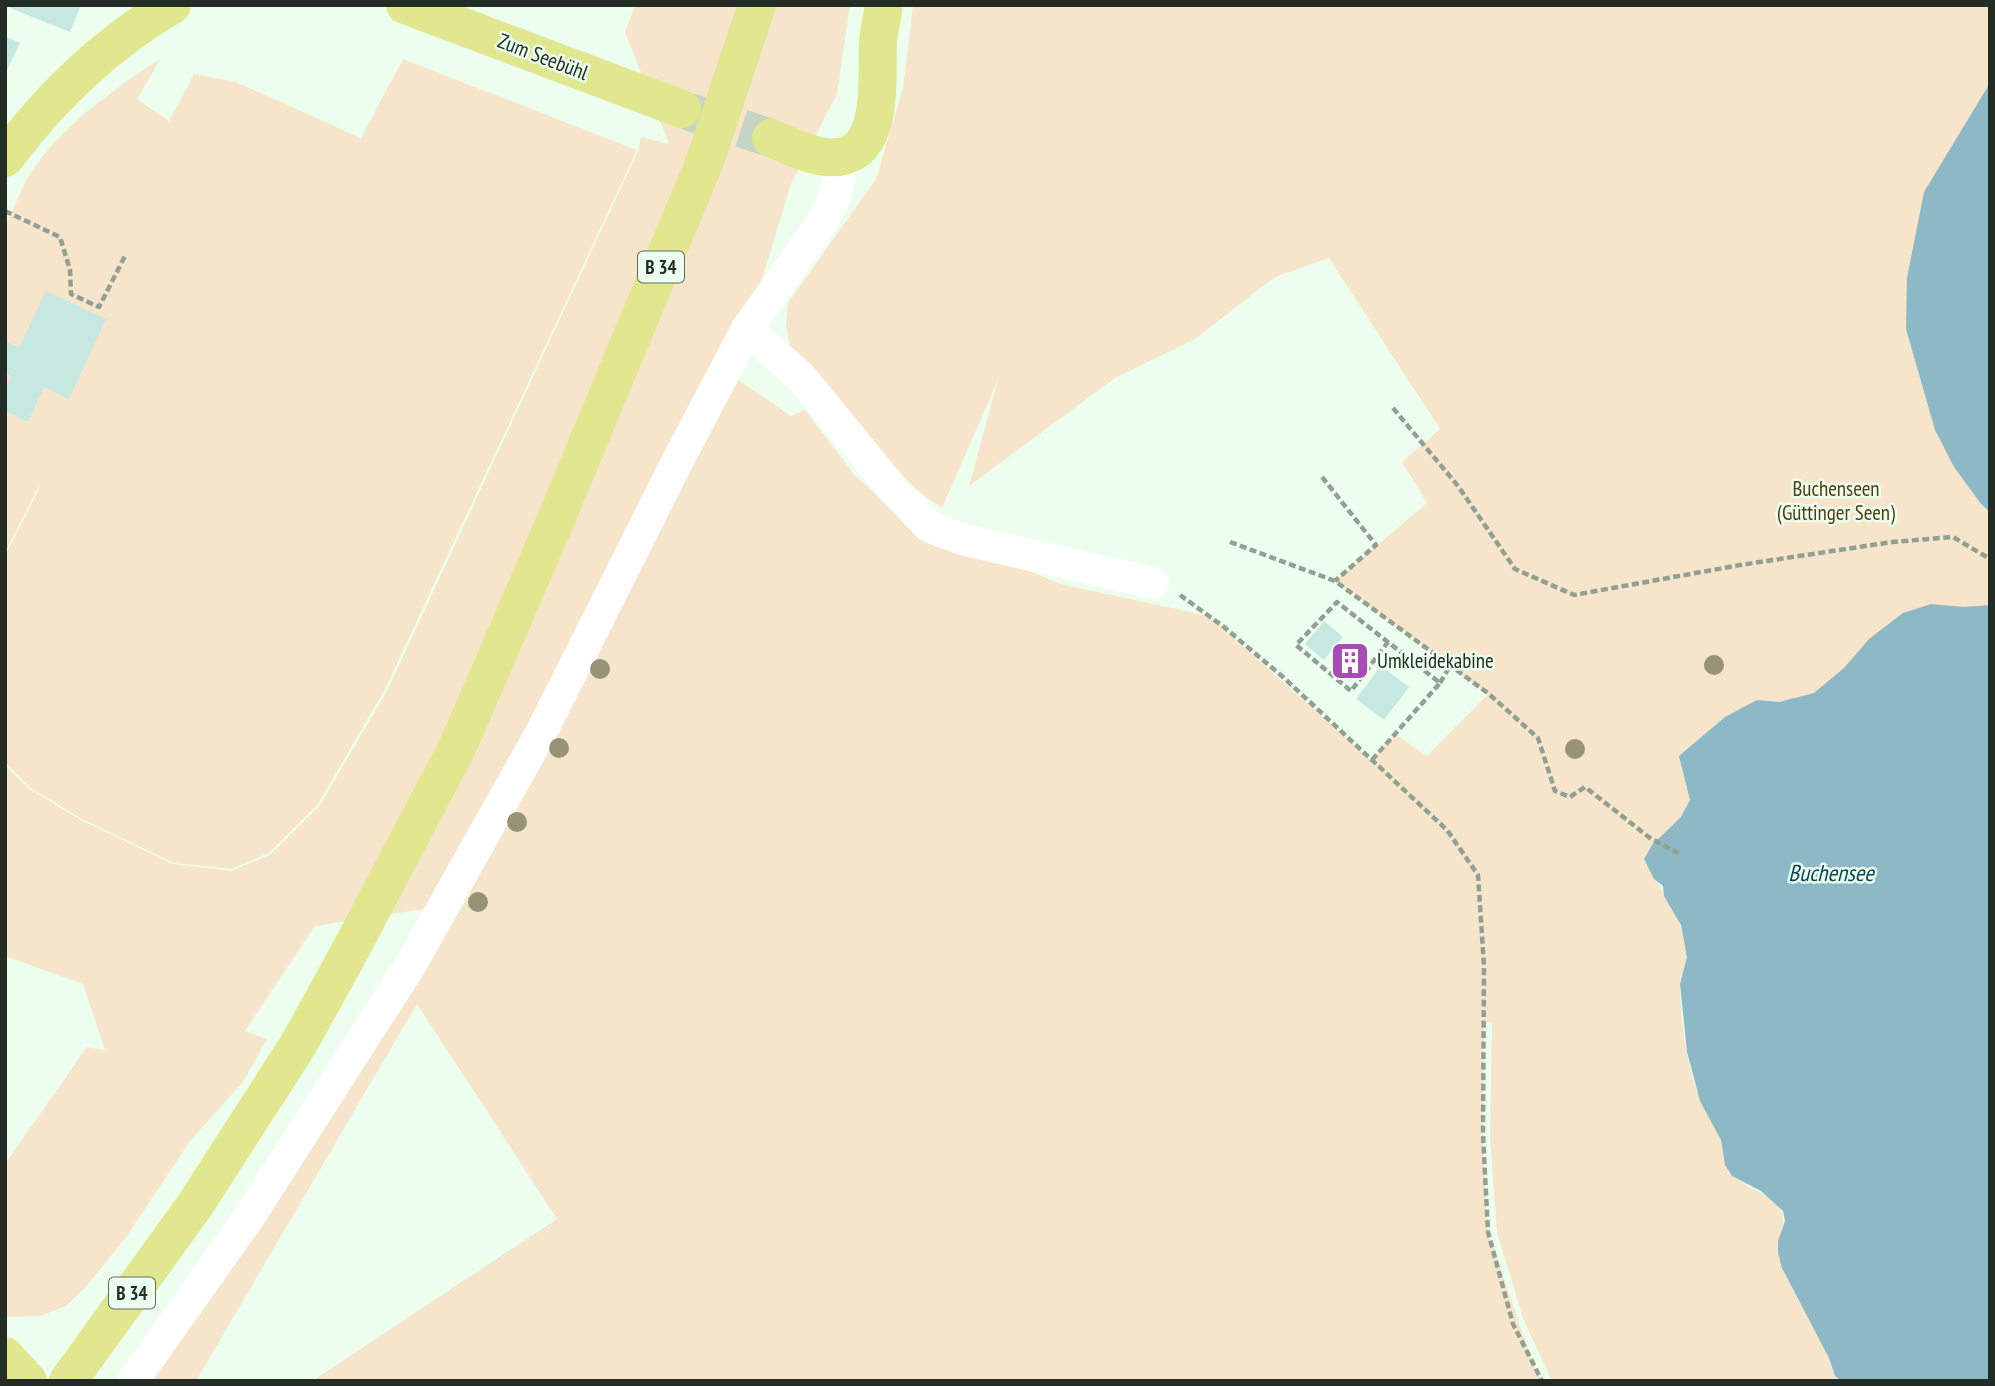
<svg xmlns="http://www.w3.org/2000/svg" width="1995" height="1386" font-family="'PT Sans Narrow',sans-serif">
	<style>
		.green { fill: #f6e5ca }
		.water { fill: #8db8c5 }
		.building { fill: #c5e8e1 }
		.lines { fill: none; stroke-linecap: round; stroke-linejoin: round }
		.major-tunnel { stroke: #c4d5c6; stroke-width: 38; stroke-dasharray: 38 19; stroke-linecap: butt }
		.path { stroke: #92a093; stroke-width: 4.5; stroke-dasharray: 7 3.5; stroke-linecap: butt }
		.minor { stroke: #fff; stroke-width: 32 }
		.major { stroke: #e0e78e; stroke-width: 38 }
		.tree { fill: #979376 }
		.labels { text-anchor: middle; stroke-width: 5; stroke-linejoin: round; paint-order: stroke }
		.shield { fill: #ecffee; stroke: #606c61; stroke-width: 2 }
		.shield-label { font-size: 19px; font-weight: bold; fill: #242d25 }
		.street-label { font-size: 21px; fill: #242d25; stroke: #ecffee }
		.park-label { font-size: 21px; fill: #513b13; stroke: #ecffee }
		.poi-label { font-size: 21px; fill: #242d25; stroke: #ecffee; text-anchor: start }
		.water-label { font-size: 23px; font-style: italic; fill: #084857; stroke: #ecffee }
	</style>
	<rect width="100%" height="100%" fill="#ecffee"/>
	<g class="green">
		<path d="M635,5h215l-13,89 -46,90 -44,145 -22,42 66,45 14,-6 51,67 44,37 160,70 149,32 162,144 24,-26 32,22 61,-62 -153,-113 92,-78 -25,-41 38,-33 -111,-171 -54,19 -80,62 -80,39 -146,108 29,-106 -56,128 -42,-30 -109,-129 -5,-22 2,-24 88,-124 27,-91 10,-83h1077v612l-156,60 -20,16 -22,6 -112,59c3,11 12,32 9,43 -5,21 -33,38 -45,57 15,32 42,62 43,98 0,11 -7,21 -7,31 1,35 7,85 22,116 5,13 16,25 19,38 3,13 1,25 12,35 18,17 58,21 49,54l47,128c2,10 4,16 13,23h-290l-28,-60 -27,-88 -7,-96 2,-115 -8,1 -1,112 5,97 46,134 8,15h-1230l245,-162 -140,-215 -221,377h-63l310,-475 -128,20 -70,105 22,8 -24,43 -52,58 -64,96 -42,52 -19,18 -25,10 -36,1v-153l82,-117 18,3 -22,-66 -78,-28v-191l23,23 53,32 92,44 58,7 39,-16 50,-50 67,-114 251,-540 3,-14 28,7 -44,-112z"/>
		<path d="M161,58l-24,41 32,22 25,-47 42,8 125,56 42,-79 234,91 -252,539 -67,115 -49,49 -38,16 -57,-6 -92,-44 -53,-32 -24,-25v-206l33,-65 -1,-9v8l-32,63v-326c8,-16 14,-34 23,-50 32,-51 84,-86 133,-119z"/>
	</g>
	<g class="water">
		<path d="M1990,83v429l-9,-8 -27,-37 -19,-37 -29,-101 1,-51 17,-86z"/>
		<path d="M1931,604l33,3 26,-2v776h-148l-7,-5 -6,-18 -47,-90 -4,-15v-12l7,-20 -2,-10 -22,-20 -29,-15 -7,-11 -4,-25 -21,-39 -13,-49 -7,-68 7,-27 -6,-32 -17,-29 -1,-10 -9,-7 -10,-20 8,-14 29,-28 9,-17 -11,-44 46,-39 32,-17 22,2 35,-9 30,-25 25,-29 34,-26z"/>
	</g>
	<g class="building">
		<path d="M11,5h70l-11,27 -60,-24z"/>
		<path d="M5,36l15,7 -15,31z"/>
		<path d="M46,291l60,28 -37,80 -25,-12 -16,35 -23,-11v-22l6,-13 -6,-3v-32l14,7z"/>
		<path d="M1324,621l19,16 -19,23 -19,-16z"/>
		<path d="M1350,642l19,16 -19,23 -19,-16z"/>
		<path d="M1381,666l28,21 -25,33 -28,-21z"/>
	</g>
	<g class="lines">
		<path class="major-tunnel" d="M687,111l84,27"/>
		<g class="path">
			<path d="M5,211l55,26 10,33 1,24 28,13 26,-51"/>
			<path d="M1393,408l65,78 57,83 59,26 166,-30 152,-23 61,-5 37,22"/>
			<path d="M1322,477l54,68 -41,36"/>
			<path d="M1230,542l105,39 154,113 49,44 17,53 15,6 15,-10 65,51 32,17"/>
			<path d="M1180,595l44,32 59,50 164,153 31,45 6,91 -1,169 5,97 25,92 29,57"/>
			<path d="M1440,683l10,-17"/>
			<path d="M1372,760l68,-77 -103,-81 -41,43 55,46 37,-49"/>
		</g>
		<g class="minor">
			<path d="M747,329l54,48 90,110 39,40 35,13 188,43"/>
			<path d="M133,1381l116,-164 162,-253 130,-231 135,-269 71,-135 74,-105 13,-25 11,-43"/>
		</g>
		<g class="major">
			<path d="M405,5l277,104"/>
			<path d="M771,138c17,7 37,18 55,19 61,6 50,-76 52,-115 1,-12 4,-24 6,-37"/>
			<path d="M5,158c45,-60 102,-115 167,-153"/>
			<path d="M5,1356l23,25"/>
			<path d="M68,1381l127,-176 103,-160 45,-81 114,-216 97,-224 151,-363 52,-156"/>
		</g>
	</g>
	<g class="tree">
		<circle cx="1714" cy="665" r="10"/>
		<circle cx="600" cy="669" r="10"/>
		<circle cx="559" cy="748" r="10"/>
		<circle cx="1575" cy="749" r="10"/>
		<circle cx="517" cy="822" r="10"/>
		<circle cx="478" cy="902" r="10"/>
	</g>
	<defs>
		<g id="building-square" transform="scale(2.0125)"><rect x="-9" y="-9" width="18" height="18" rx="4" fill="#a84bb5" stroke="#ecffee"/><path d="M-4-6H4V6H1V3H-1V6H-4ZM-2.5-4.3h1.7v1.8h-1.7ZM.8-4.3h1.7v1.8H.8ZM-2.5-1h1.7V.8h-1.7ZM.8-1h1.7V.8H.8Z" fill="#fff"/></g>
	</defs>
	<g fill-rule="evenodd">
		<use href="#building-square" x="1350" y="661"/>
	</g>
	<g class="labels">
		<g class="shield">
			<rect x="638" y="251.5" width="46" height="31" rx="5"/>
			<rect x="109" y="1277.5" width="46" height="31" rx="5"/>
		</g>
		<g class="shield-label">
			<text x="661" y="274">B 34</text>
			<text x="132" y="1300">B 34</text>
		</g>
		<g class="street-label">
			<text transform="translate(543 57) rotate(21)" y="7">Zum Seebühl</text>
		</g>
		<g class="park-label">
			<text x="1836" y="496">Buchenseen<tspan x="1836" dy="24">(Güttinger Seen)</tspan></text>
		</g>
		<g class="poi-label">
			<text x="1377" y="668">Umkleidekabine</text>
		</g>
		<g class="water-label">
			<text x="1831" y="881">Buchensee</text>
		</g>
	</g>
	<rect width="1995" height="1386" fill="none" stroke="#242d25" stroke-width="14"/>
</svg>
